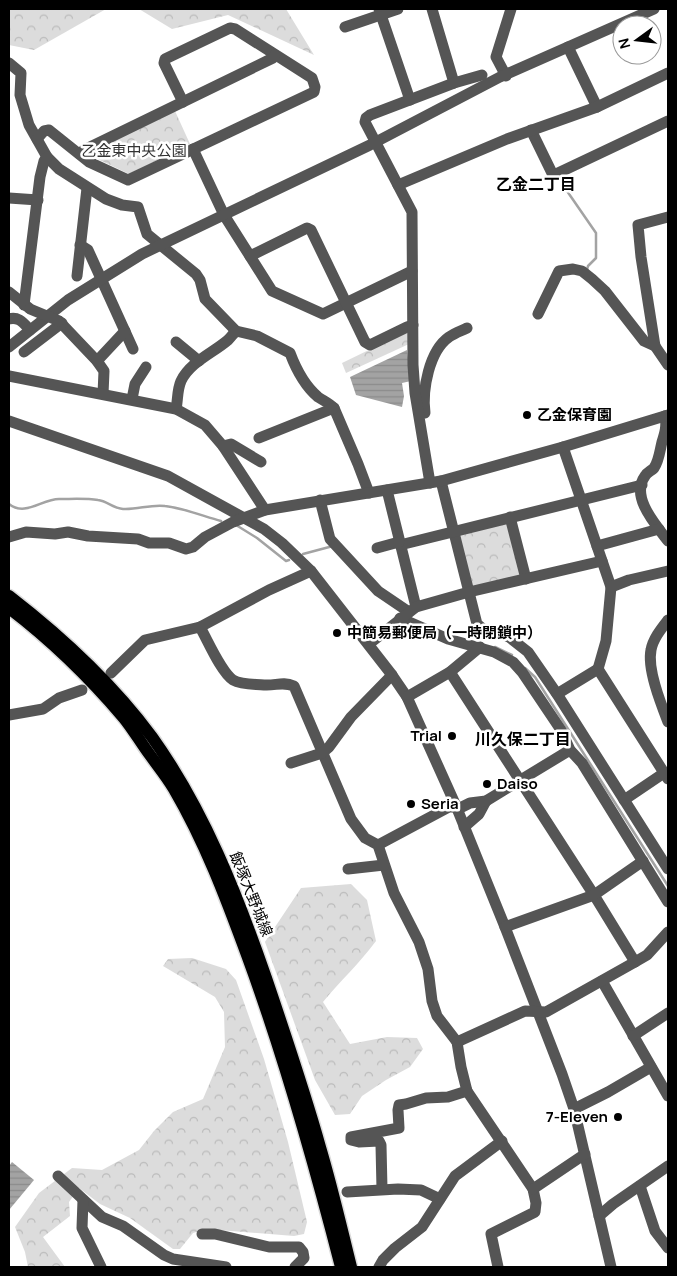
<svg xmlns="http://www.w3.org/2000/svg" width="677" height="1276" font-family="Manrope,'Noto Sans JP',sans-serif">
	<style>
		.forest { fill: url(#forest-crowns) }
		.water { fill: url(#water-rules) }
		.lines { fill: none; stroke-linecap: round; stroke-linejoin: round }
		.stream { stroke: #a3a3a3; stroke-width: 2.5 }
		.major-casing { stroke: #dbdbdb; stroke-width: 15 }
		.minor { stroke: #555; stroke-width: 11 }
		.major { stroke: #000; stroke-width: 12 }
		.minor-bridge { stroke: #555; stroke-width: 11 }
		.poi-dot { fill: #000; stroke: #fff; stroke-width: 2 }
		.labels { text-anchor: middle; stroke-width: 5; stroke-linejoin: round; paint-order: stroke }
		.park-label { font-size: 15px; fill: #333; stroke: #fff }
		.poi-label { font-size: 15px; font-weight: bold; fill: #000; stroke: #fff; text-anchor: start }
		.street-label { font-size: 15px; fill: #000; stroke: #fff }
		.neighbourhood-label { font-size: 16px; font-weight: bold; fill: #000; stroke: #fff }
	</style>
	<defs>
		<pattern id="forest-crowns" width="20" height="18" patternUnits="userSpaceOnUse" patternTransform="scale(1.25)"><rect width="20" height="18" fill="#dcdcdc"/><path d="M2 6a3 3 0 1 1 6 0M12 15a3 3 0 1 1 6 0" fill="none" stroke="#bbb"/></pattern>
		<pattern id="water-rules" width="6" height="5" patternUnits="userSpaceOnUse" patternTransform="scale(1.25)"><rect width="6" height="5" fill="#a3a3a3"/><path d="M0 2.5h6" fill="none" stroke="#8b8b8b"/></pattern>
	</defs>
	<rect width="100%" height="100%" fill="#fff"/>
	<g class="forest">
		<path d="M9,9h97l-72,41 -25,-5z"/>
		<path d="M139,9h147l28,46 -86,-40 -56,14z"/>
		<path d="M175,111l15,33 -61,30 -40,-19v-3z"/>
		<path d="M406,332l3,2v10l-63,29 -4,-10z"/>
		<path d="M510,517l16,62 -57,13 -15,-61z"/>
		<path d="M351,884l16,16 9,41c-16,22 -36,40 -53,61l27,42 37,-7 30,1 6,11 -13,18 -24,13 -24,16 -12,18 -15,1 -20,-35 -50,-138 36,-54z"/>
		<path d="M192,958l34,11 10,11 28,79 24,83 19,80 -3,12 -10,2 -88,-7 -13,4 -13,16h-7l-43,-31 -30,-14 -21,-16 -10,14 1,14 -27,21 22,30h-37l-3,-15 -10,-25 24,-34 33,-25 30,2 37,-20 15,-19 19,-19 30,-13 22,-52 -1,-35 -9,-15 -52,-31 5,-7z"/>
	</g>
	<g class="water">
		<path d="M407,350l4,31 -9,2 2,13 -2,11 -46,-12 -6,-18z"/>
		<path d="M12,1162l22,18 -25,30v-44z"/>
	</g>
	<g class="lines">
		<g class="stream">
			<path d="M567,191l29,42v25l-8,8 -1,4"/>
			<path d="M9,504c16,13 33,-5 50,-5 13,0 27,-1 39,1 9,1 15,8 25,9 14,1 28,-5 42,-3 18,2 38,10 56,15"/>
			<path d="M236,525l21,13 29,23 3,-1"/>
			<path d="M303,554l30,-8"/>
			<path d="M495,647l17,8"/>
			<path d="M525,668l10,9 133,209"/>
		</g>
		<g class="major-casing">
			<g id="major">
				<path d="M9,596c53,41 103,87 143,141 52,73 85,157 114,241 19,56 38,112 54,169 12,40 21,80 31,120"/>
				<path d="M9,608c42,32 81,70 115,110 9,11 17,25 26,37 8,11 17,22 24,34 31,53 52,109 73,166 38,103 67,207 94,312"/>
			</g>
		</g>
		<g class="minor">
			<path d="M379,9l31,91"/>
			<path d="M432,9l22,74"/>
			<path d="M345,27l53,-18"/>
			<path d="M568,47l29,60"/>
			<path d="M9,63l12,10 -1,22 9,30 18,32 12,12 47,30 16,6 16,2 9,27 49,40 4,6 5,19 31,32 21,5 33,17c6,16 15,33 28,44 6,4 11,6 16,11l24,56 11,29"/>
			<path d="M506,76l-10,-19 15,-48"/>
			<path d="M531,130l21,43 4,1 112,-53"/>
			<path d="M37,139l7,-8 5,-1 40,32 39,18 186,-88 1,-5 -3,-9 -77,-49 -5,-1 -65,31 -1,4 19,39"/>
			<path d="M193,149l31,66 48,76 51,23 89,-43"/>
			<path d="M80,154l4,-4 189,-92 2,-3"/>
			<path d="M398,185l109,-46 90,-32 71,-34"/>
			<path d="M9,198l29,2"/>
			<path d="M80,245l8,5 45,99"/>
			<path d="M250,256l57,-28 4,2 54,112 5,3 37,-18 6,-2"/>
			<path d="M77,276l10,-88"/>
			<path d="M9,292l20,16"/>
			<path d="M24,305l16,-128 4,-16 3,-4"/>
			<path d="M538,314l21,-43 14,-2 9,2 10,8 13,12 39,50 11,5 13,19"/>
			<path d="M9,319c10,-3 15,5 21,11"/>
			<path d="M59,321l38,40 7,10 -1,23"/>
			<path d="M176,342l23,19"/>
			<path d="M655,346l-14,-89 -3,-32 30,-8"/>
			<path d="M9,347l59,-47 74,-46 228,-109 130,-68 154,-68"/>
			<path d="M24,352l38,-29"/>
			<path d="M97,361l28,-30"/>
			<path d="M9,376l167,33 29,16 18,21 42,64"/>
			<path d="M132,399l3,-15 11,-17"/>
			<path d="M176,409c2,-9 1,-19 5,-28 9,-19 32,-28 47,-41 3,-3 5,-6 8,-9"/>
			<path d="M425,413c-3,-23 4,-62 24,-76 6,-4 12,-6 18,-9"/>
			<path d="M665,416c2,10 0,17 -3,26 -2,8 -3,19 -8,26 -3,3 -7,4 -9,8 -15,21 11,49 23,65"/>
			<path d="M9,421l159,55 96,53 18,14 29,28 81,104 15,22 49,109 49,121 57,147 12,35 37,158"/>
			<path d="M259,438l75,-30"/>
			<path d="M223,446l8,-2 30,18"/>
			<path d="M563,447l48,140 -5,54 -8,28 70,110"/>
			<path d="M441,481l36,143 6,5 26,8 19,15 29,42 111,175"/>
			<path d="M430,483l-15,-90 -2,-28 -1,-153 -47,-90 1,-4 4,-3 84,-32 28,-8"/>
			<path d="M387,490l29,117"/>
			<path d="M320,500l10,39 48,52 31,21"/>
			<path d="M510,517l16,62"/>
			<path d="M9,537l17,-5 29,2 13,-2 20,4 50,3 11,4h20l17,6 7,-2 12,-10 28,-15 32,-12 176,-29 122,-34 105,-32"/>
			<path d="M400,545l242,-60"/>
			<path d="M597,546l62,-17"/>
			<path d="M377,548l22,-6"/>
			<path d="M611,587l18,-7 39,-9"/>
			<path d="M400,618l48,21 46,13 19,10 9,10 39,58 9,20 12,13 86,139"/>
			<path d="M668,620c-7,9 -15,19 -17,30 -4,19 10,54 17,72"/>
			<path d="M200,627c8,14 21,45 33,53 9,5 21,4 31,5 12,1 18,-4 30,1l57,133 14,19 13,7 16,48 25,49 9,27 4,32 5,15 20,26 4,25 6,24 66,98 3,14 -1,9 -44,22 7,33"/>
			<path d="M369,644l47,-37 53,-15 133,-31"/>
			<path d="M450,672l144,223 41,67"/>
			<path d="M111,673l34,-33 55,-13 69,-37 42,-19"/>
			<path d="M557,694l41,-25"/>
			<path d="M407,697l43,-25 30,-25"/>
			<path d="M9,715l34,-6 16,-11 23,-8"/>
			<path d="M291,763l31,-10 7,-6 22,-30 41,-42"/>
			<path d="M624,800l40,-27"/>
			<path d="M464,827l15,-13 7,-13"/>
			<path d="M378,845l71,-38h13l8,-4 16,-2 84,-51"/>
			<path d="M348,869l36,-4"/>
			<path d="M505,927l89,-32 49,-34"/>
			<path d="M602,981l66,115"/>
			<path d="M633,1036l35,-23"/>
			<path d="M457,1042l68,-31 21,1 89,-50 12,-7 21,-23"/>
			<path d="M574,1109l34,-17 43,-25"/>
			<path d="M58,1176l44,41 21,9 41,29 9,4 53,8"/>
			<path d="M640,1186l15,45 13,17"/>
			<path d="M382,1189l-1,-44 -2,-4 -20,1 -8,-2v-3l48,-9 -1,-18 1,-5 7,-1 20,-6 22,-1 19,-6"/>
			<path d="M533,1189l52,-35"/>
			<path d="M347,1192l51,-3 23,1 19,9"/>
			<path d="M83,1200l-1,28 19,39"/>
			<path d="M599,1216l14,-12 55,-38"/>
			<path d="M202,1234h13l54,13h30l4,5 1,6 -9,9"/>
			<path d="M379,1267l4,-7 12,-12 27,-21 33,-51 47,-35"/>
		</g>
		<use href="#major" class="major"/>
		<path class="minor-bridge" d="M30,309l29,12"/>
	</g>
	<g class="poi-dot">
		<circle cx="527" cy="415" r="5"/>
		<circle cx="337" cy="633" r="5"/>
		<circle cx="452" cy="736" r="5"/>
		<circle cx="487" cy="784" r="5"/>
		<circle cx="411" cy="804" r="5"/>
		<circle cx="618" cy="1117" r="5"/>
	</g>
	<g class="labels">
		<g class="park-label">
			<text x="134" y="156">乙金東中央公園</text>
		</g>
		<g class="poi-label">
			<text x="537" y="420">乙金保育園</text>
			<text x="347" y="638">中簡易郵便局（一時閉鎖中）</text>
			<text x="442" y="741" text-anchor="end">Trial</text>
			<text x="497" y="789">Daiso</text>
			<text x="421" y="809">Seria</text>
			<text x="608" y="1122" text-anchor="end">7-Eleven</text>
		</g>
		<g class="street-label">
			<text transform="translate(251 894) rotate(68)" y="5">飯塚大野城線</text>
		</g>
		<g class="neighbourhood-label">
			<text x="536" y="190">乙金二丁目</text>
			<text x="523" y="745">川久保二丁目</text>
		</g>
	</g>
	<rect width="677" height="1276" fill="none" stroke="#000000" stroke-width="20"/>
	<g transform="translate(637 40) rotate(255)"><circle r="24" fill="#ffffff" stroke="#999999"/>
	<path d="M0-4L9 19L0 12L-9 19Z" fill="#000000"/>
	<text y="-8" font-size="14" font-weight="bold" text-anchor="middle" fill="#000000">N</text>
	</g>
</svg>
